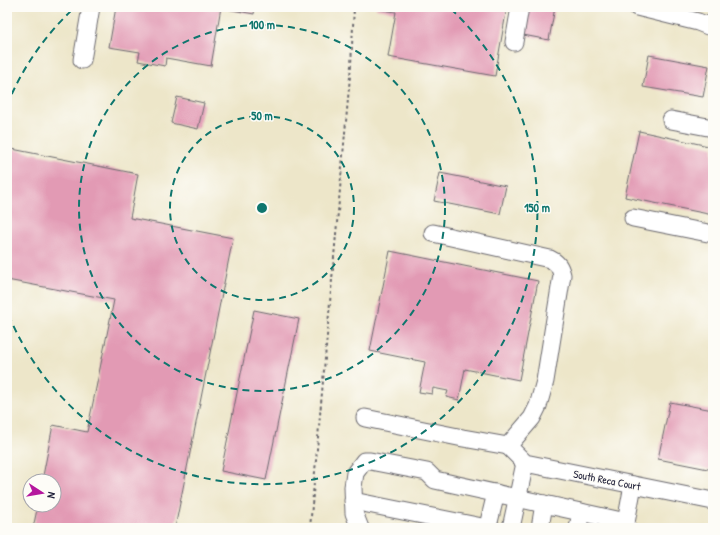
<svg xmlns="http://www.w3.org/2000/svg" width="720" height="535" font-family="'Patrick Hand',sans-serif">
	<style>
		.building { fill: #e29ab4 }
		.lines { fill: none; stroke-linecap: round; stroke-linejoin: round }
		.minor-casing { stroke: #69676d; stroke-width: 19 }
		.path { stroke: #69676d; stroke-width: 2; stroke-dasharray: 3 3; stroke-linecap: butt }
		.minor { stroke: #fff; stroke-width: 17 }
		.ring { fill: none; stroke: #0f766e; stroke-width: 2; stroke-dasharray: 7 5 }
		.labels { text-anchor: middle; stroke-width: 3; stroke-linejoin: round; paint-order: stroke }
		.street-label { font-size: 11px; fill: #22223b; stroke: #fdfcf7 }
		.centre { fill: #0f766e; stroke: #fdfcf7; stroke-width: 2 }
		.ring-label { font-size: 12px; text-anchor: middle; font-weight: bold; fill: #0f766e; stroke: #fdfcf7; stroke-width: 3; stroke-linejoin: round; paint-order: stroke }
	</style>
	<rect width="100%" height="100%" fill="#fdfcf7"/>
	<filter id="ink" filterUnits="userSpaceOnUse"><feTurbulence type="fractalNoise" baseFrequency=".025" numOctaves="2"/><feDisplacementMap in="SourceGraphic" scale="8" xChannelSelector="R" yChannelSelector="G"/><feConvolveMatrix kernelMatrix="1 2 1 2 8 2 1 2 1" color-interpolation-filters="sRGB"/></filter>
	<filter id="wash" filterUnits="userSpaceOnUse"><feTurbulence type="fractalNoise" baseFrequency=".012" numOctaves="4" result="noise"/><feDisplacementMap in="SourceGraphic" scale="16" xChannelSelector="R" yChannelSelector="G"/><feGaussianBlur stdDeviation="0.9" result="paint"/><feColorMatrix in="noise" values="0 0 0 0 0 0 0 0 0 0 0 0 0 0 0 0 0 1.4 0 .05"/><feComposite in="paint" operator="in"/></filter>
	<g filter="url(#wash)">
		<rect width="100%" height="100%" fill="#ede6c9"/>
		<g id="blocks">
			<g class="building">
				<path d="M116,7h105l-10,59 -45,-8 -1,8 -27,-5 2,-9 -31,-5z"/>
				<path d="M222,7h33l-1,7 -33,-6z"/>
				<path d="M295,7h18l-1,4 -18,-3z"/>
				<path d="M376,7h131l-12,69 -107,-19 8,-45 -20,-3z"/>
				<path d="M523,7h32l-6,33 -31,-6z"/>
				<path d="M649,55l60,11 -6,31 -60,-10z"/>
				<path d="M177,97l27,6 -6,26 -27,-6z"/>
				<path d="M639,131l74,16v68l-88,-18z"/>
				<path d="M7,148l131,26 -8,44 103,20 -58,290h-142l5,-23h16v-24h-12l11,-56 34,7 27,-132 -107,-20z"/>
				<path d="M440,173l66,13 -6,28 -66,-13z"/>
				<path d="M390,251l148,30 -19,99 -54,-11 -6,31 -13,-3 2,-6 -15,-3 -1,6 -13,-2 6,-30 -55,-11z"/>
				<path d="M254,310l45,9 -33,161 -45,-9z"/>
				<path d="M670,402l43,8v60l-55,-11z"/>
			</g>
		</g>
	</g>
	<g filter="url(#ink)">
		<use href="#blocks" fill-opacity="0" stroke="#69676d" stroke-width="1"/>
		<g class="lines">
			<g class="minor-casing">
				<g id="minor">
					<path d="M637,7l61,15 10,4 5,-4"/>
					<path d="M514,42l6,-35"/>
					<path d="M82,60l9,-53"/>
					<path d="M671,120l42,8"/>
					<path d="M633,218l80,16"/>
					<path d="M433,233l117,26c8,4 10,8 12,16l-17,106 -7,25 -6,12 -24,28"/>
					<path d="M365,418l98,20 45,8"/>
					<path d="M508,446l17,17 188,38"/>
					<path d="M353,501l129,26h5l2,-5 7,-29"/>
					<path d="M360,528l-6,-15 -1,-26 2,-14 9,-12h6l57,11 8,8 191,42"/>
					<path d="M511,528l14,-65"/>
					<path d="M540,528l4,-24"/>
					<path d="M578,528l3,-16"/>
					<path d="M625,528l8,-43"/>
				</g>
			</g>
			<path class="path" d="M310,528l41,-463 3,-58"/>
			<use href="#minor" class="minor"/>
		</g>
	</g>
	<g class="ring">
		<circle cx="262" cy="208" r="92"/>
		<circle cx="262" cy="208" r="183"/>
		<path d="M7 105A275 275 0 0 1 73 9M451 9A275 275 0 1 1 7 311"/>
	</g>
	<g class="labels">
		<g class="street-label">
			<text transform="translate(607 480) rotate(11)" y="4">South Reca Court</text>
		</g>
	</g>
	<circle cx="262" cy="208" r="6" class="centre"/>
	<g class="ring-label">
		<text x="262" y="29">100 m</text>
		<text x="262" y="120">50 m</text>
		<text x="537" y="212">150 m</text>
	</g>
	<rect width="720" height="535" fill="none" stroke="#fdfcf7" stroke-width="24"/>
	<g transform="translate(42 493) rotate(102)"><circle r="19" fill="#fdfcf7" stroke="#a5a5ac"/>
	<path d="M0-3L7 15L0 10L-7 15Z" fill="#b5179e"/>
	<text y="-6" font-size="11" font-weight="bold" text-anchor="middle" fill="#22223b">N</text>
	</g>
</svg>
